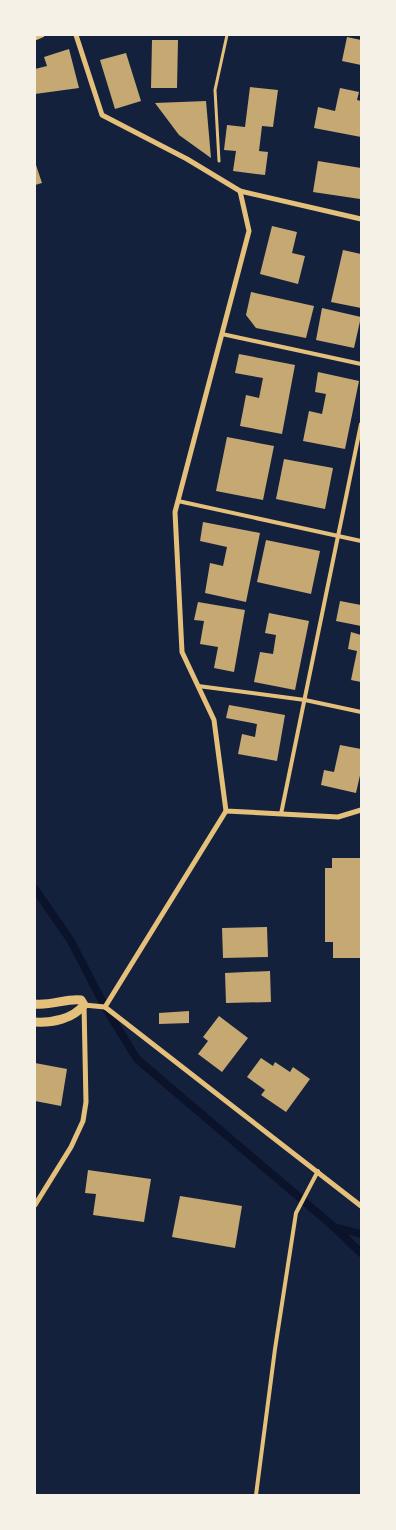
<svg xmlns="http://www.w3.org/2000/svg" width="396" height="1530" font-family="Karla,sans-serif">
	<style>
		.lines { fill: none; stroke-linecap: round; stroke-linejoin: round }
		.stream { stroke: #0b132b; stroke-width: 8 }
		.building { fill: #c6a872 }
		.path { stroke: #e5c07b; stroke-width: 3 }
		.service { stroke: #e5c07b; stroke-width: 4 }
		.minor { stroke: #e5c07b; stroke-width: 5 }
		.tertiary { stroke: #e5c07b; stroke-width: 9 }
	</style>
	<rect width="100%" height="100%" fill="#14213d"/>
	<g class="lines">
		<g class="stream">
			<path d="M35,889l36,52 34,66 32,52 196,167 28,27"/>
			<path d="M334,1227l27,7"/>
		</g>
	</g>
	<g class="building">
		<path d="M347,37l14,3v25l-19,-4z"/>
		<path d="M152,40h26l-1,48h-26z"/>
		<path d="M69,49l10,39 -44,6v-25l12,-3 -3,-9z"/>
		<path d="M126,53l15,48 -26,8 -15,-49z"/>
		<path d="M250,87l28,3 -5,37 -11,-1 -3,25 9,1 -3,23 -32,-4 3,-20 -12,-1 3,-25 18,2z"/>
		<path d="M340,88l19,4 -2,8 4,1v36l-47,-9 4,-21 17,4z"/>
		<path d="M206,101l5,57 -32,-23 -24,-32z"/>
		<path d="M318,161l43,7 -1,31 -47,-7z"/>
		<path d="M35,162l7,21 -7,2z"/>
		<path d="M272,226l25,6 -5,21 13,3 -7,28 -38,-10z"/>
		<path d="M343,250l18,4v54l-30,-6z"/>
		<path d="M251,292l63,14 -8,32 -50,-10 -10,-13z"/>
		<path d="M322,308l39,9 -7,31 -38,-8z"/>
		<path d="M239,354l56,11 -13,69 -42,-8 6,-31 13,3 4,-20 -28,-5z"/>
		<path d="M318,372l41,9 -14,68 -42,-8 6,-30 13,3 4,-20 -11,-2z"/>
		<path d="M227,437l47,9 -11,54 -47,-9z"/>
		<path d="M284,459l49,9 -8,41 -49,-10z"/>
		<path d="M203,522l57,11 -14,69 -41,-9 5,-30 13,3 4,-19 -27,-6z"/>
		<path d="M266,540l54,11 -9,43 -54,-12z"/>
		<path d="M340,601l21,4v21l-25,-5z"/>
		<path d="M198,602l47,8 -11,62 -20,-4 4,-21 -18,-3 4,-23 -10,-1z"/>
		<path d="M269,613l40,8 -14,69 -41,-8 6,-30 13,2 3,-19 -11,-2z"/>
		<path d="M351,632l10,3v47l-10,-2 6,-29 -9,-2z"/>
		<path d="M229,705l56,10 -8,46 -39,-7 4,-20 13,3 2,-13 -31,-6z"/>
		<path d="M340,745l21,4v22l-5,22 -35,-8 3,-15 10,2z"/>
		<path d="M332,858h29v100h-28v-16h-8v-74h7z"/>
		<path d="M267,927l1,30 -45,1 -1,-30z"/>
		<path d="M270,971l1,31 -45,1 -1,-30z"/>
		<path d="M189,1011v12l-30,1v-11z"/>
		<path d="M219,1016l29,22 -26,34 -24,-18 10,-13 -5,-4z"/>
		<path d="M261,1058l12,8 2,-4 15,10 3,-5 17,12 -24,33 -25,-17 4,-5 -18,-13z"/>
		<path d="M35,1063l32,6 -6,37 -26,-5z"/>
		<path d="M88,1170l63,9 -7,43 -51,-7 3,-21 -11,-1z"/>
		<path d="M180,1196l62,10 -7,42 -63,-11z"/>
	</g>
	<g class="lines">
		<path class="path" d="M219,161l-4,-71 12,-55"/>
		<g class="service">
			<path d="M222,334l139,30"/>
			<path d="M178,501l183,40"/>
			<path d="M198,686l107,14 56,12"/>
			<path d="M281,814l80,-390"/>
			<path d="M256,1495l19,-146 21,-136 22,-42"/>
		</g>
		<g class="minor">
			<path d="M76,35l26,80 85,44 53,32 121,28"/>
			<path d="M35,38l7,-3"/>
			<path d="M240,191l9,40 -74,281 7,140 32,68 12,91 112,6 23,-7"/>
			<path d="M105,1007l121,-196"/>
			<path d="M35,1205l36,-58 12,-26 3,-19 -2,-97 21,2 256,199"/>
		</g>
		<path class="tertiary" d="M35,1004c16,2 32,-6 46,-4l3,5c-11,14 -32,18 -49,17"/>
	</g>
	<rect width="396" height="1530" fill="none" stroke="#f6f1e7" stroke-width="72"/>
</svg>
